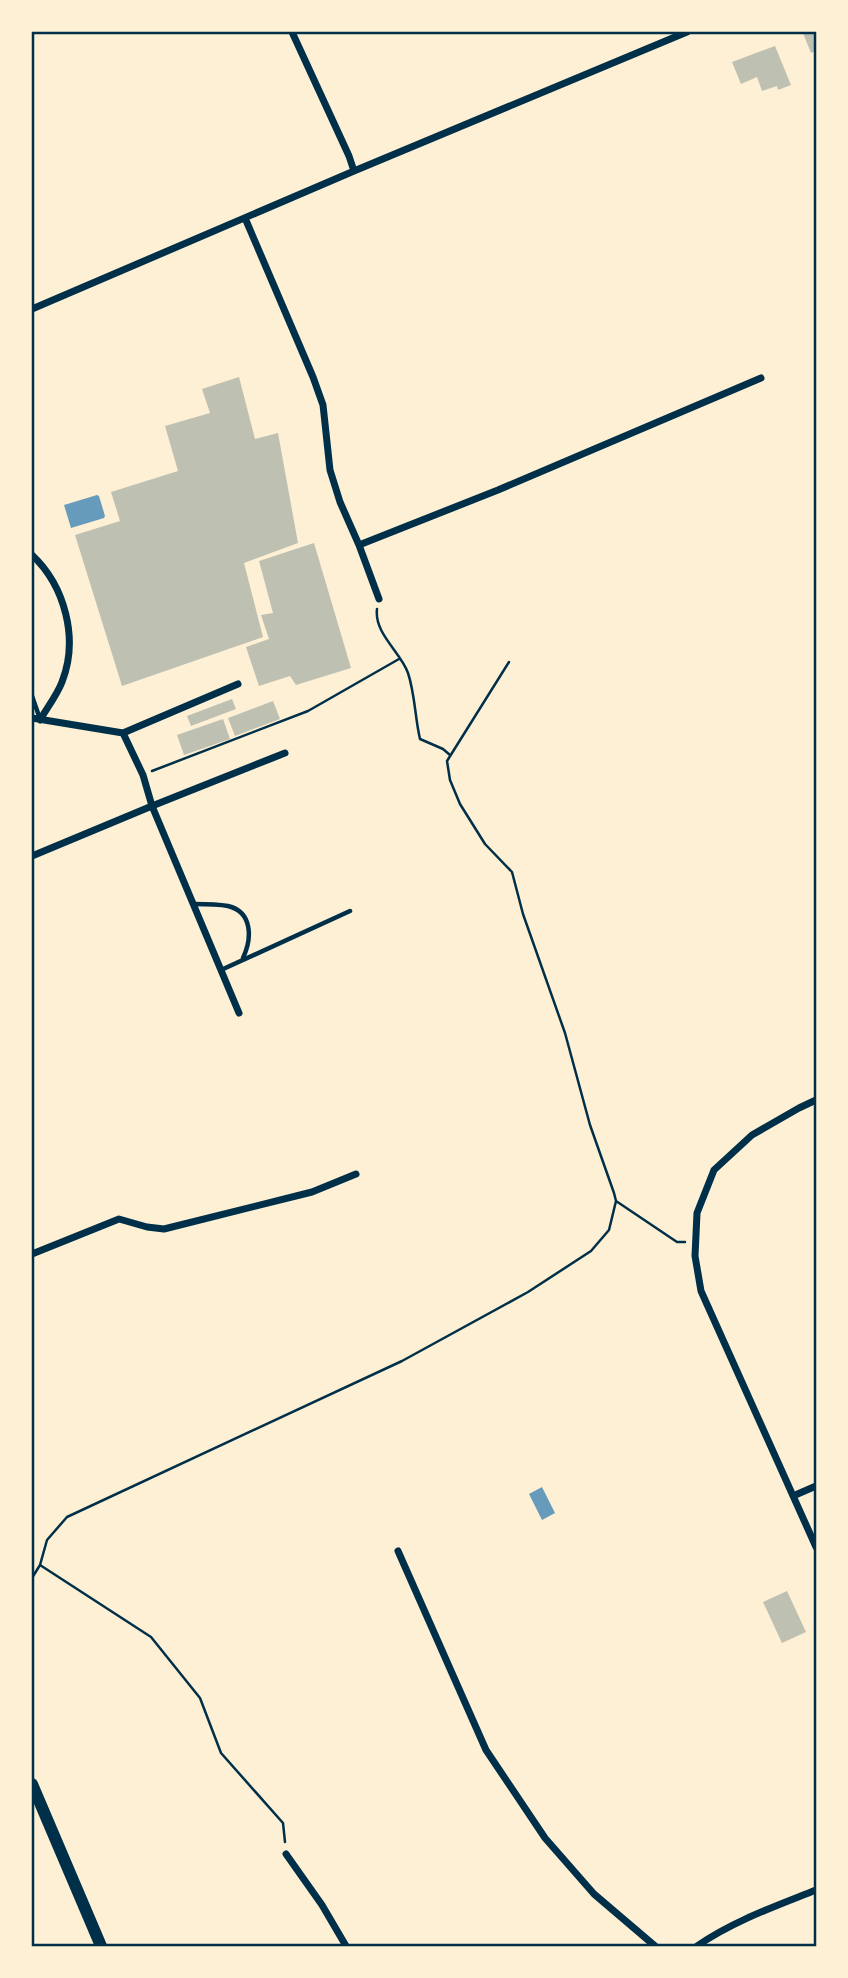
<svg xmlns="http://www.w3.org/2000/svg" width="848" height="1978" font-family="'Times New Roman',serif">
<rect width="100%" height="100%" fill="#fdf0d5"/>
<path fill="#669bbc" d="M 97,495 L 99,496 L 105,516 L 104,518 L 71,528 L 64,505 Z
M 542,1487 L 555,1513 L 542,1520 L 529,1494 Z"/>
<path fill="#bec0b2" d="M 806,32 L 816,32 L 816,51 L 811,53 L 803,33 Z
M 775,46 L 791,85 L 778,90 L 777,86 L 762,91 L 757,77 L 741,84 L 732,62 Z
M 239,377 L 255,439 L 278,433 L 298,543 L 244,563 L 263,637 L 122,686 L 75,535 L 120,521 L 111,492 L 178,471 L 165,426 L 210,413 L 202,389 Z
M 314,543 L 351,668 L 296,685 L 290,676 L 259,686 L 246,647 L 269,639 L 261,615 L 273,613 L 259,561 Z
M 232,699 L 236,709 L 191,726 L 187,716 Z
M 273,701 L 280,719 L 235,736 L 228,718 Z
M 223,719 L 230,739 L 184,755 L 177,735 Z
M 787,1591 L 806,1632 L 782,1643 L 763,1602 Z"/>
<g fill="none" stroke-linecap="round" stroke-linejoin="round">
<path stroke="#003049" stroke-width="2.5" d="M 377,609 C 374,634 401,652 408,673 C 415,694 415,718 420,739 L 443,749 L 450,755
M 152,771 L 308,711 L 399,659
M 616,1201 L 677,1242 L 685,1242
M 40,1565 L 151,1637 L 200,1698 L 221,1753 L 283,1823 L 285,1842
M 32,1578 L 40,1565 L 47,1540 L 67,1517 L 402,1361 L 528,1292 L 591,1251 L 609,1230 L 616,1201 L 614,1193 L 590,1125 L 565,1033 L 523,914 L 512,872 L 485,844 L 460,804 L 450,780 L 447,761 L 509,662"/>
<path stroke="#003049" stroke-width="4.5" d="M 32,696 L 40,719
M 194,904 C 205,904 217,904 228,906 C 253,912 252,939 243,958
M 221,970 L 350,911"/>
<path stroke="#003049" stroke-width="7" d="M 292,32 L 349,156 L 354,171
M 245,218 L 313,377 L 323,405 L 330,470 L 340,502 L 359,545 L 498,490 L 761,378
M 32,309 L 354,171 L 687,32
M 359,545 L 379,599
M 32,555 C 65,586 79,639 62,682 C 57,695 47,708 40,720
M 32,718 L 123,733 L 238,684
M 32,856 L 152,806 L 143,775 L 123,733
M 239,1013 L 152,806 L 285,753
M 816,1100 L 799,1108 L 752,1135 L 714,1170 L 697,1213 L 695,1256 L 701,1291 L 816,1547
M 32,1254 L 119,1219 L 147,1227 L 164,1229 L 312,1192 L 356,1174
M 793,1496 L 816,1486
M 398,1551 L 486,1750 L 545,1838 L 594,1894 L 655,1946
M 286,1854 L 322,1905 L 346,1946
M 697,1946 C 733,1921 776,1906 816,1890"/>
<path stroke="#003049" stroke-width="12" d="M 32,1784 L 101,1946"/>
</g>
<rect width="848" height="1978" fill="none" stroke="#fdf0d5" stroke-width="66"/>
<rect x="33" y="33" width="782" height="1912" fill="none" stroke="#003049" stroke-width="2.5"/>
</svg>
